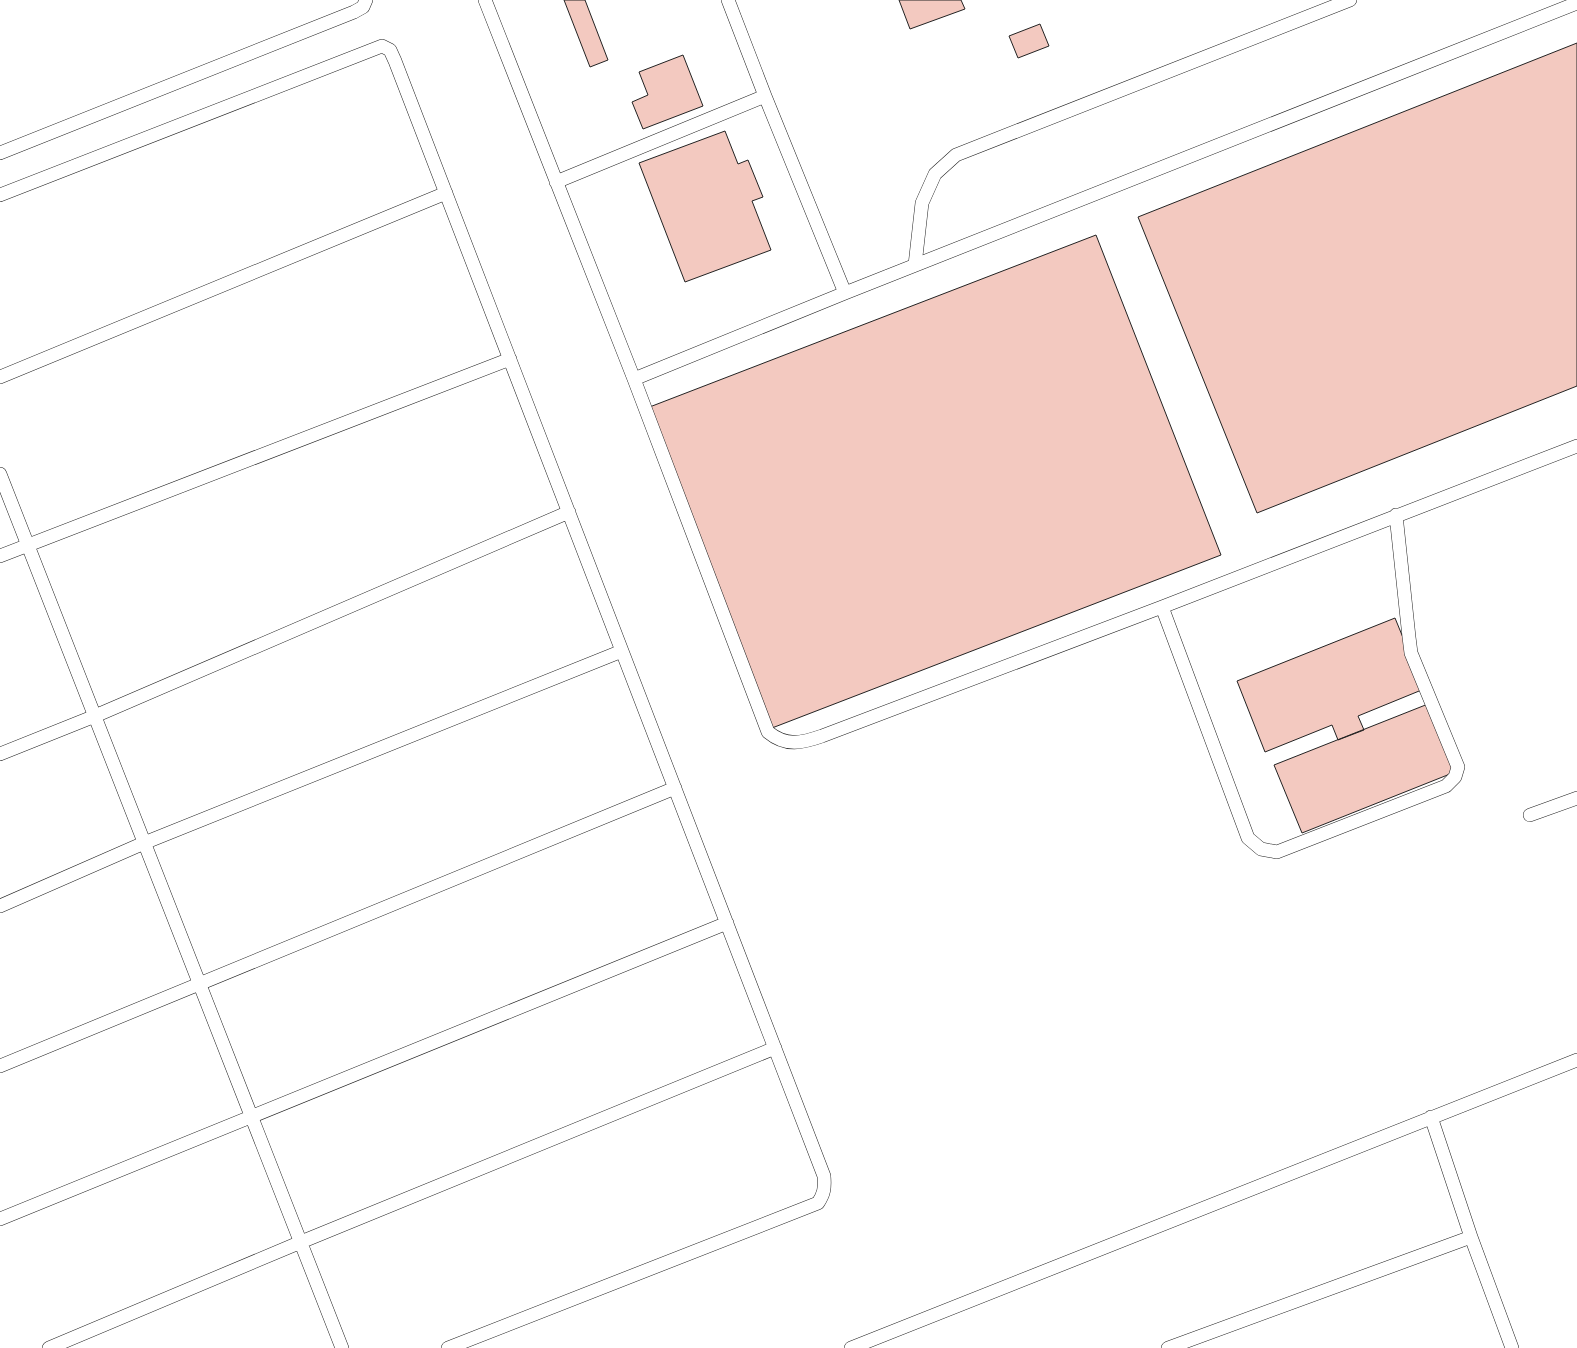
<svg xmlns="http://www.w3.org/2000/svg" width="1577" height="1348" font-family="Inter,sans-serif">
<rect width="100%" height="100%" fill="#fff"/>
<path fill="#f3c9c0" stroke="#222" d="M 564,0 L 585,0 L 608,60 L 590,67 Z
M 899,0 L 961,0 L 965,9 L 910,29 Z
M 1040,24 L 1049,46 L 1018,58 L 1009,36 Z
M 1577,43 L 1577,386 L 1257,513 L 1138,217 Z
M 683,55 L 703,106 L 643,129 L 632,102 L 648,95 L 639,72 Z
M 725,131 L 738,164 L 748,160 L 763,197 L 752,201 L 771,250 L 685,282 L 639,163 Z
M 1096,235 L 1221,555 L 772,728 L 647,408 Z
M 1395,618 L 1424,689 L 1358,716 L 1364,730 L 1338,740 L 1332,725 L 1265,752 L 1237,681 Z
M 1428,704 L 1455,772 L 1302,833 L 1274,765 Z"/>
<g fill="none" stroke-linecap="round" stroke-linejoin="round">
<g stroke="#222" stroke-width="14">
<path id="service" d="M 485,0 L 634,379 L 768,732 C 786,747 802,743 822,736 L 1162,607 L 1577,446
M 728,0 L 765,96 L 845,293
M 0,153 L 354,12 L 363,7 L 366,0
M 556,182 L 765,96
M 0,195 L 382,46 L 390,50 L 395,61 L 824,1176 C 825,1188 824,1194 818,1203 L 448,1348
M 915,265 L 922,203 L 935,174 L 956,155 L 1350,0
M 0,377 L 446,193
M 634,379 L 845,293 L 1577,3
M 0,474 L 342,1348
M 0,556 L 510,359
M 1162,607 L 1248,838 L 1261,849 L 1277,852 L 1446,786 L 1455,777 L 1458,767 L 1411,653 L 1409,637 L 1396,515
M 0,754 L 95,716 L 569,512
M 1530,815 L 1577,798
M 0,906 L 144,843 L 622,651
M 0,1066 L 675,788
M 1431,1117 L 1471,1237 L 1512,1348
M 0,1219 L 727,923
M 49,1348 L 301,1242 L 775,1048
M 851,1348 L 1577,1060
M 1168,1348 L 1471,1237"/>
</g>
<use href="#service" stroke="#fff" stroke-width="13"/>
</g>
</svg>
